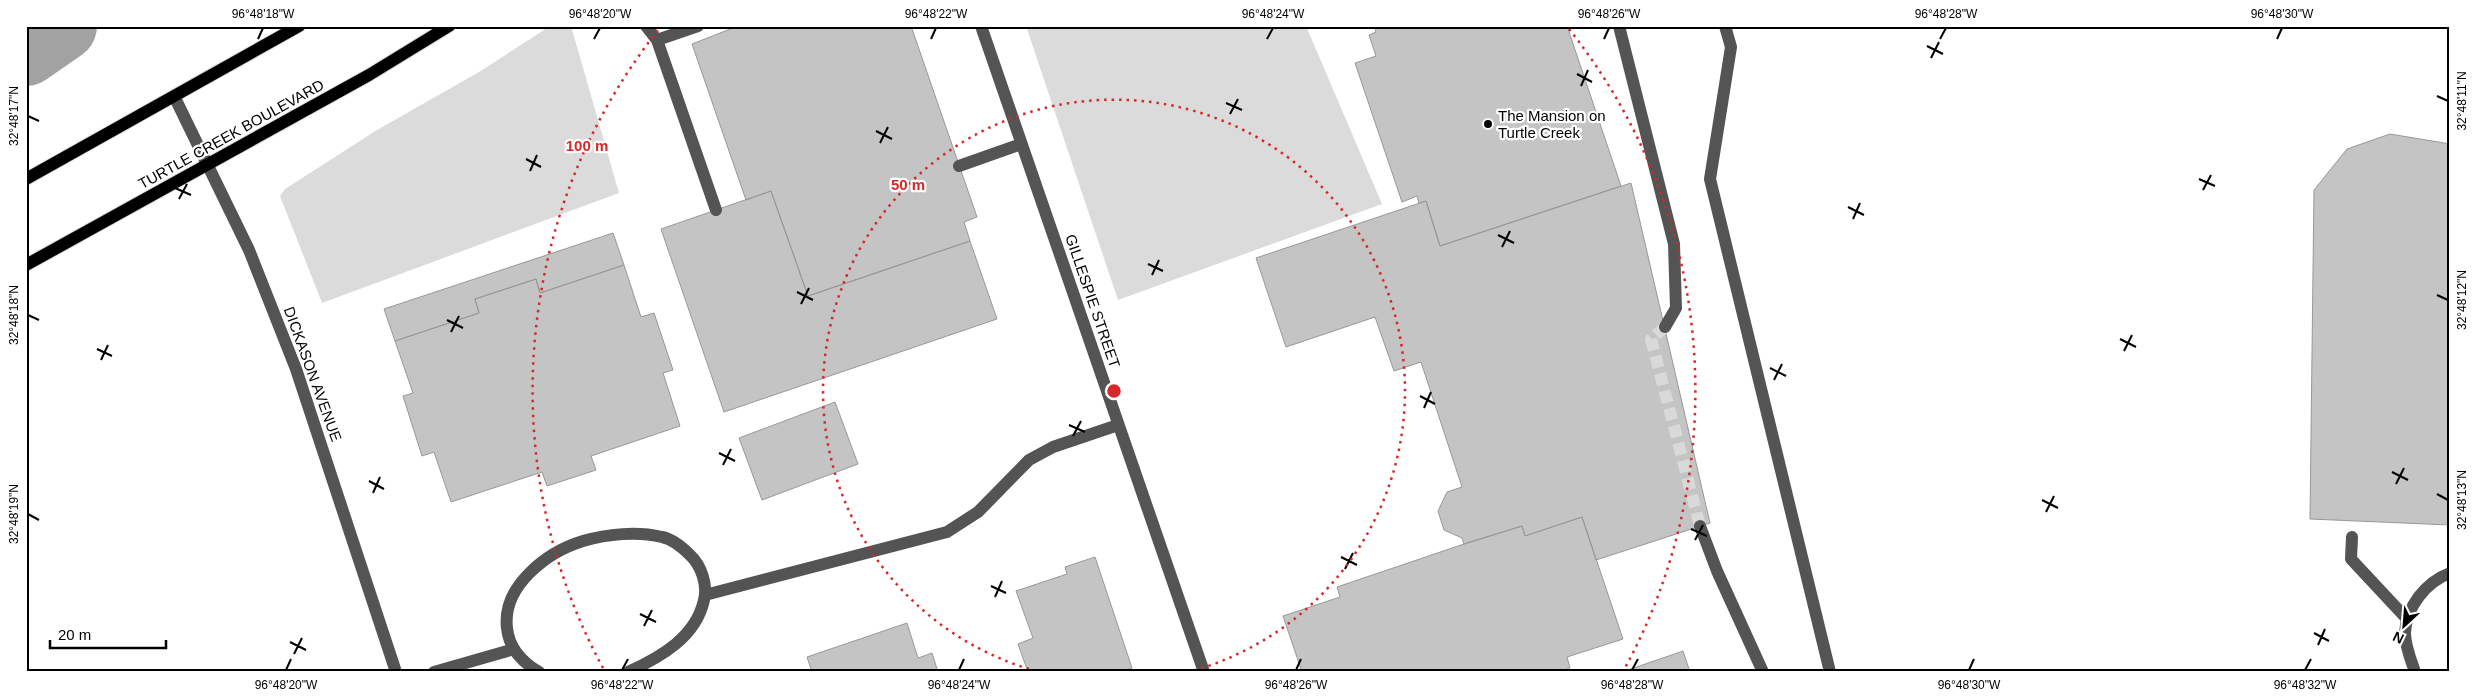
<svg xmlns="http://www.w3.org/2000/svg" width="2476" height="698" font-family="Helvetica,sans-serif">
<rect width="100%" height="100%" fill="#fff"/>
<path fill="#dbdbdb" d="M 550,26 L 571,26 L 619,193 L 322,303 L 280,196 L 285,189 L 377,130 L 479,72 Z
M 1026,26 L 1306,26 L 1382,204 L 1118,300 Z"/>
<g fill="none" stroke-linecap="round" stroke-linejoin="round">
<path stroke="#a2a2a2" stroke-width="70" d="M 26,51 L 62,26"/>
</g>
<path fill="#c4c4c4" stroke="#989898" d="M 738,26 L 911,26 L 977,217 L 964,222 L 970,241 L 808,296 L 771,191 L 746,200 L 692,44 Z
M 1374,26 L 1567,26 L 1621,186 L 1440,246 L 1426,201 L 1419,203 L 1417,196 L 1402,202 L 1355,63 L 1376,56 L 1369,35 L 1376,32 Z
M 2390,134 L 2450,144 L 2450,525 L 2310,519 L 2314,190 L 2347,149 Z
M 1631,183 L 1710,523 L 1596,560 L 1582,517 L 1525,536 L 1522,526 L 1464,544 L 1462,538 L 1444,530 L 1438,511 L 1447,492 L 1462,487 L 1421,362 L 1394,371 L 1375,317 L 1286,347 L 1256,258 L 1426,201 L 1440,246 Z
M 771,191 L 808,296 L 970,241 L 997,319 L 724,412 L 661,229 Z
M 613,233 L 624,265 L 540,293 L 536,279 L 475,299 L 479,313 L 395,341 L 384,309 Z
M 624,265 L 641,317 L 654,313 L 673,370 L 663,373 L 680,426 L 591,456 L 596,470 L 547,486 L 542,472 L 451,502 L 434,452 L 422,456 L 403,396 L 413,393 L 395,341 L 479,313 L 475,299 L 536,279 L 540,293 Z
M 835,402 L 858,464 L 762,500 L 739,438 Z
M 1582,517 L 1623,639 L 1567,657 L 1570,668 L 1558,672 L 1302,672 L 1283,616 L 1340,597 L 1337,587 L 1464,544 L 1522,526 L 1525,536 Z
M 1095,557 L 1132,668 L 1120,672 L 1028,672 L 1018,644 L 1033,638 L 1016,591 L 1067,574 L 1065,567 Z
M 907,623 L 918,658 L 932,653 L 938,672 L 812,672 L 807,657 Z
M 1683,651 L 1690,672 L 1622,672 L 1657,660 Z"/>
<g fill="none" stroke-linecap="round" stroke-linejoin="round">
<path stroke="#d9d9d9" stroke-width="12" stroke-dasharray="12 6" stroke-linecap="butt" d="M 1665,327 L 1651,339 L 1700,526"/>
<g stroke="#dbdbdb" stroke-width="14">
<path id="major" d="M 26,179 L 299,26
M 26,265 L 369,75 L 449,26"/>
</g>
<path stroke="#545454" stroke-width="12" d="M 646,26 L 657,40 L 716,210
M 981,26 L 1204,672
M 1619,26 L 1674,244 L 1676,308 L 1665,327
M 1725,26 L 1731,47 L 1710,179 L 1830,672
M 657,40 L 698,26
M 175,98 L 249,250 L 296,369 L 396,672
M 959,166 L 1021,144
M 1700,526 L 1717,571 L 1763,672
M 2352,537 L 2351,559 L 2407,619
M 705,595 L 947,532 L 978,512 L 1029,460 L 1053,447 L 1118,425
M 434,672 L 514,649
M 539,672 C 522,662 509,649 507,628 C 502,586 547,552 583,541 C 607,534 637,531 662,537 C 673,539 682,547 690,555 C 701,565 708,585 704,600 C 696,637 661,657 628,672
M 2415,672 C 2411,660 2405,646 2405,633 C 2406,607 2426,582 2450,573"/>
<use href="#major" stroke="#000" stroke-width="12"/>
</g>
<path fill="none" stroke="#000" stroke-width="2" d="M 258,39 L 263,28M 594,39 L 600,28M 931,39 L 936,28M 1267,39 L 1273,28M 1604,39 L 1609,28M 1940,39 L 1946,28M 2277,39 L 2282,28M 1927,46 L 1943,54M 1931,58 L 1939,42M 1577,74 L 1592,82M 1581,86 L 1588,70M 2437,96 L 2448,101M 1226,103 L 1242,110M 1230,114 L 1238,99M 28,116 L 39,121M 876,131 L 892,139M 880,143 L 888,127M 526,159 L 541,167M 530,171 L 537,155M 2199,179 L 2215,186M 175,188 L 191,195M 2203,190 L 2211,175M 179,199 L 187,184M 1848,207 L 1864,215M 1853,219 L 1860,203M 1498,235 L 1514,243M 1502,247 L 1510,231M 1148,264 L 1163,271M 1152,275 L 1159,260M 797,292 L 813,300M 2437,295 L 2448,300M 801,304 L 809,288M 28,315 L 39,320M 447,320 L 463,328M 451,332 L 459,316M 2120,339 L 2136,347M 97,349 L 112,356M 2124,351 L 2132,335M 101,360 L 108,345M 1770,368 L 1786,376M 1774,380 L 1782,364M 1420,396 L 1435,404M 1424,408 L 1431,392M 1069,425 L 1085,432M 1073,436 L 1081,421M 719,453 L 735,461M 723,465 L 731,449M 2392,472 L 2408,480M 369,481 L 384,489M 2396,484 L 2404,468M 373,493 L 380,477M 2437,494 L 2448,500M 2042,500 L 2058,508M 2046,512 L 2054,496M 28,514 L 39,520M 1691,529 L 1707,536M 1695,540 L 1703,525M 1341,557 L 1357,565M 1345,569 L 1353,553M 991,586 L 1006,593M 995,597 L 1002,581M 640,614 L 656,622M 644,626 L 652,610M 2314,633 L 2329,641M 290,642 L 306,650M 2318,645 L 2325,629M 294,654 L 302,638M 286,670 L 291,659M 622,670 L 628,659M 959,670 L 964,659M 1296,670 L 1301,659M 1632,670 L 1638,659M 1969,670 L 1974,659M 2305,670 L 2311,659"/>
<g fill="none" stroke="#d62828" stroke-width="2.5" stroke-dasharray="2.5 5">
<path d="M1036 671A291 291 0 1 1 1192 671"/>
<path d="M603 668A581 581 0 0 1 659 29M1569 29A581 581 0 0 1 1625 668"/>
</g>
<circle fill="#000" stroke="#fff" stroke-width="2" cx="1488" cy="124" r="5"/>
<g text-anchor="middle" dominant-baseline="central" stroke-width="4.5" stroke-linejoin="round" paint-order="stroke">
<g font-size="15" fill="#000" stroke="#fff" text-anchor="start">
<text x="1498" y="115">The Mansion on<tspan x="1498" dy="17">Turtle Creek</tspan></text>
</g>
<g font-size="15" fill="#000" stroke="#fff">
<text transform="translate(231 134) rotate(-29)">TURTLE CREEK BOULEVARD</text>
<text transform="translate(1093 301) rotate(71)">GILLESPIE STREET</text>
<text transform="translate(313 374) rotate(70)">DICKASON AVENUE</text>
</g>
</g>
<circle cx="1114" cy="391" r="8" fill="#d62828" stroke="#fff" stroke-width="2.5"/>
<g font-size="15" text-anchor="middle" font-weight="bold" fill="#d62828" stroke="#fff" stroke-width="4.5" stroke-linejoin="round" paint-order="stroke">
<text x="587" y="151">100 m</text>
<text x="908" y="190">50 m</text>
</g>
<rect width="2476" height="698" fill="none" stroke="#ffffff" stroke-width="55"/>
<g transform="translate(2404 626) rotate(206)" stroke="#ffffff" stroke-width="4" paint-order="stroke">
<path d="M0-4L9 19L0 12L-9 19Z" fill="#000000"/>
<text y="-8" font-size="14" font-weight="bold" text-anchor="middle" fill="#000000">N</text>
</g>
<path d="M50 640v8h116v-8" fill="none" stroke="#000000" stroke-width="2.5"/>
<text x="58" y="640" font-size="15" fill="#000000" stroke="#ffffff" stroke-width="4" paint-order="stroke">20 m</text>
<rect x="28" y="28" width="2420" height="642" fill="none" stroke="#000" stroke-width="2"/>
<g font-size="12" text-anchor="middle" fill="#000">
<text x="263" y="18">96°48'18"W</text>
<text x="600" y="18">96°48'20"W</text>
<text x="936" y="18">96°48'22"W</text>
<text x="1273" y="18">96°48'24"W</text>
<text x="1609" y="18">96°48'26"W</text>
<text x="1946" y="18">96°48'28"W</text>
<text x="2282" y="18">96°48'30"W</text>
<text transform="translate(2462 101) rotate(-90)" y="4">32°48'11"N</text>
<text transform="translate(14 116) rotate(-90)" y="4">32°48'17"N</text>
<text transform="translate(2462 300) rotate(-90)" y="4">32°48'12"N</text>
<text transform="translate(14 315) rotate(-90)" y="4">32°48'18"N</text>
<text transform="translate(2462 500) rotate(-90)" y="4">32°48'13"N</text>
<text transform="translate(14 514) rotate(-90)" y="4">32°48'19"N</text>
<text x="286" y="689">96°48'20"W</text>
<text x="622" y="689">96°48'22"W</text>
<text x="959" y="689">96°48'24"W</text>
<text x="1296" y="689">96°48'26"W</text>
<text x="1632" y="689">96°48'28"W</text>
<text x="1969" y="689">96°48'30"W</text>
<text x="2305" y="689">96°48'32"W</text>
</g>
</svg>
